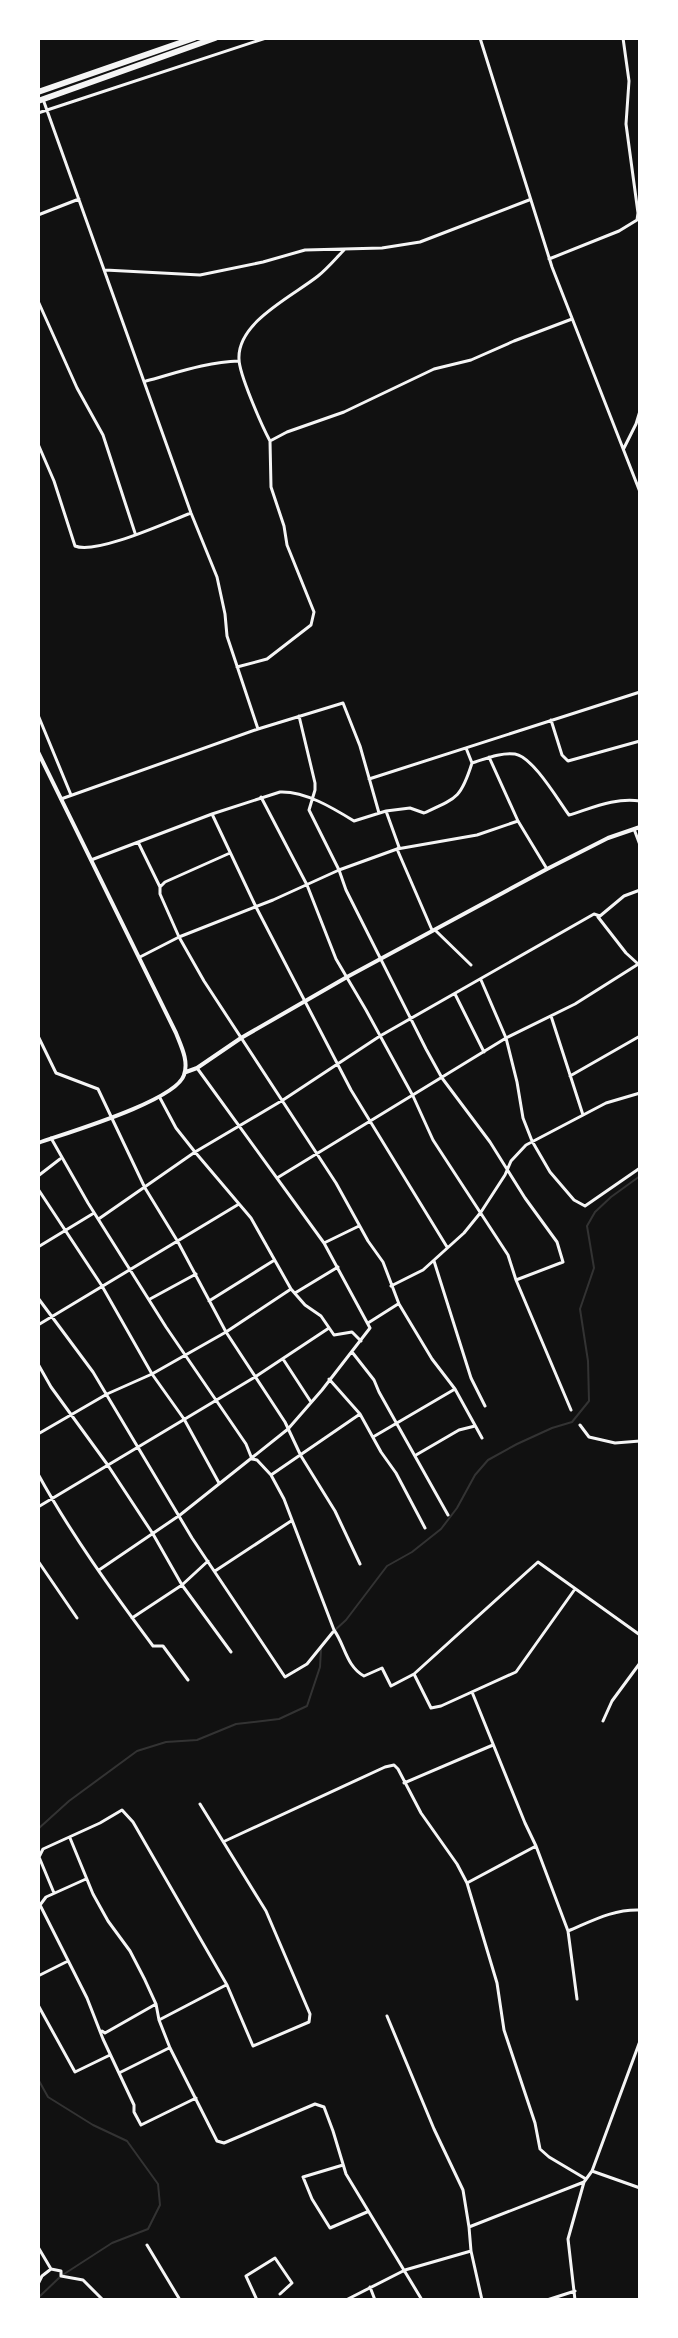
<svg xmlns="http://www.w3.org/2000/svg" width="678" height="2338" font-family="Lato,sans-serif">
<rect width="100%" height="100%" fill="#111"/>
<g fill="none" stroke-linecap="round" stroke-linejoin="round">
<path stroke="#333" stroke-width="2" d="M 334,1631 L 346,1620 L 387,1566 L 412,1552 L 441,1529 L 457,1508 L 475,1475 L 488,1460 L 517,1444 L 552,1428 L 572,1422 L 589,1401 L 588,1361 L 580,1309 L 594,1268 L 587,1226 L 595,1212 L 611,1197 L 640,1176
M 38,1829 L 69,1801 L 137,1751 L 166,1742 L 197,1740 L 236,1724 L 279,1719 L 307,1706 L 320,1667 L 321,1649
M 38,2079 L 48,2097 L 93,2125 L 127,2141 L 158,2184 L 160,2205 L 148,2229 L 112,2243 L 61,2276 L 38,2298"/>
<path stroke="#f5f5f5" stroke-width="3" d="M 480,38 L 552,267 L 640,492
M 44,102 L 191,513 L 217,577 L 225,614 L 227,636 L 258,729
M 38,113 L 266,38
M 38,215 L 79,199
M 345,249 C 336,258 328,268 318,276 C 293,296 237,322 239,359 C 239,374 262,426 270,441 L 287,432 L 344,412 L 434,369 L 471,360 L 514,341 L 572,319
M 549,259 L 619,231 L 637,220 L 638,213 L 626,124 L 629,81 L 623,38
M 105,270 L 200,275 L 263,262 L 305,250 L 382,248 L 420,242 L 529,200
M 38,301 L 77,388 L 103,435 L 135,533
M 146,381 C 176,373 207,362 239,361
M 38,444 L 54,481 L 75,546 C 96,555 167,522 191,513
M 624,448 L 636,424 L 640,411
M 237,667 L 267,659 L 311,625 L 314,612 L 287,545 L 284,526 L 271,487 L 270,441
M 38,715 L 71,795
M 299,716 L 315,783 L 315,790 L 309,810 L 339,870 L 346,890 L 426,1049 L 442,1078 L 490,1142 L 525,1198 L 557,1242 L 563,1262 L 516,1280
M 551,720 L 562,755 L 568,761 L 640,741
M 466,748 L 472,763
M 489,757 L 518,821 L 547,869
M 369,779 L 640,692
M 261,797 L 307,885 L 336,959 L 366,1010 L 413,1096 L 433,1140 L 508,1255 L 516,1280 L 571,1410
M 61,799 L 258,729 L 343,703 L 360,746 L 379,813
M 386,811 L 399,847 L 397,849 L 432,930
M 212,814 L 256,907 L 351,1090 L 447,1247
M 634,829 L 640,845
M 138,842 L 160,887
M 230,853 L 165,882 L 160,887 L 160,894 L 179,937 L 204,981 L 336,1183 L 368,1241 L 383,1262 L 399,1304 L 432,1359 L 455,1389 L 482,1438
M 91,860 L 212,814 L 280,792 C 305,791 333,808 354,821 L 386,811 L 410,808 L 424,813 C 457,798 461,798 472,763 C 485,759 501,752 515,754 C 533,757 558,800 569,815 C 592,808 616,797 640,801
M 598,917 L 626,953 L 637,963
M 435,930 L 471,965
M 140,957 L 179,937 L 273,900 L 339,870 L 397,849 L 477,835 L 518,821
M 481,980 L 506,1038 L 517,1082 L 523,1118 L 532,1141 L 550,1172 L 574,1200 L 585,1206 L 640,1168
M 455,994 L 484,1052
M 551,1016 L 583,1115
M 38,1036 L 56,1073 L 98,1089 L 145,1188 L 178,1242 L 226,1332 L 285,1422 L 301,1456 L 335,1511 L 360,1564
M 570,1076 L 640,1036
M 160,1098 L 176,1128 L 195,1152 L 251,1218 L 291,1289 L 305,1305 L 321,1316 L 334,1335 L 352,1332 L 361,1341
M 51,1138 L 88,1203 L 166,1327 L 246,1444 L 252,1459 L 257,1460 L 271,1475 L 284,1499 L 334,1630 C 345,1645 346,1666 364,1676 L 382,1668 L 391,1686 L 414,1674 L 431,1708 L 441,1706 L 516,1672 L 575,1589
M 38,1176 L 60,1159
M 277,1178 L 506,1038 L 575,1004 L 640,963
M 38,1189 L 102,1286 L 152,1374 L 184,1419 L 219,1483
M 100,1218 L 195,1152 L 283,1100 L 380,1036 L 594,914 L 600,916 L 624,896 L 640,890
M 324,1243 L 359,1226
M 38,1247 L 94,1213
M 434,1261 L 471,1378 L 485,1406
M 391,1286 L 423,1270 L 464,1233 L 481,1212 L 505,1175 L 511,1161 L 526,1145 L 606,1103 L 640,1093
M 295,1293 L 338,1267
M 38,1298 L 93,1372 L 192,1538 L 285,1677 L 307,1664 L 333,1632
M 150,1299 L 196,1274
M 209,1301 L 273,1261
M 368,1323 L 398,1304
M 38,1325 L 239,1204
M 352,1352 L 374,1380 L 379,1392 L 448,1515
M 283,1359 L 311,1402
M 38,1364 L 51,1387 L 107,1464 L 153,1534 L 182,1585 L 231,1652
M 329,1379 L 360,1414 L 381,1452 L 396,1473 L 425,1528
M 580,1425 L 589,1437 L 615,1443 L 640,1441
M 38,1434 L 107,1394 L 152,1374 L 226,1332 L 291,1289
M 373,1437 L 455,1389
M 416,1455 L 459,1430 L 475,1426
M 38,1474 C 71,1534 112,1591 153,1646 L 163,1646 L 188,1680
M 271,1475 L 360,1414
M 38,1507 L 255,1377 L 329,1328
M 38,1561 L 77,1618
M 99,1570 L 180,1515 L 288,1429 L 322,1390 L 370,1328 L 324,1243 L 197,1068
M 215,1571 L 291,1521
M 132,1618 L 182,1585 L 208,1561
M 414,1674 L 538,1562 L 640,1635
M 472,1692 L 525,1823 L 536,1846 L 568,1931 L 577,1999
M 603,1721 L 612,1701 L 640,1663
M 404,1783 L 493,1745
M 70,1838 L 93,1894 L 108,1921 L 130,1951 L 145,1980 L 156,2004 L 159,2020 L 170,2048 L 217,2141 L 224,2143 L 315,2104 L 324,2107 L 333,2131 L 346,2174 L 422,2300
M 225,1841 L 385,1767 L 394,1765 L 398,1769 L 421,1813 L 457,1864 L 467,1883 L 497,1983 L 504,2030 L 535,2123 L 540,2149 L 549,2157 L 586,2179
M 86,1879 L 46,1897 L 40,1905 L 87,1998 L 103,2039 L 134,2105 L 134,2112 L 141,2125 L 196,2098
M 467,1883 L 536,1846
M 54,1893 L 39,1857 L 43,1849 L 100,1823 L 122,1810 L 133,1822 L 227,1985 L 253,2046 L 309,2022 L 310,2014 L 266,1911 L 200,1804
M 568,1931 C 592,1921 613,1909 640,1910
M 38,1976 L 68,1961
M 38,2005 L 75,2072 L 110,2055
M 387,2016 L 434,2129 L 463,2190 L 469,2227 L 471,2251 L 482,2300
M 159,2020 L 226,1985
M 102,2031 L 105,2033 L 156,2004
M 119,2073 L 169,2048
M 343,2165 L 303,2177 L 312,2199 L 330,2228 L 367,2212
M 592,2171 L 640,2188
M 469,2227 L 584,2182 L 592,2171 L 640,2041
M 147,2245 L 180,2300
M 38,2247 L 51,2269 L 61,2271 L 61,2276 L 83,2280 L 103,2300
M 38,2284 L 42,2276 L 51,2269
M 370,2287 L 375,2300
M 257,2300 L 246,2276 L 275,2258 L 292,2283 L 280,2294
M 346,2300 L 405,2270 L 471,2251
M 547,2300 L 575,2291
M 575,2300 L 568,2239 L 584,2182"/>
<path stroke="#f5f5f5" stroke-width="4" d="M 38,752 L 176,1033 C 181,1046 189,1061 184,1075 C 176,1101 66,1133 38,1143
M 186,1072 L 197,1068 L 241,1038 L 347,977 L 547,869 L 608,838 L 640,827"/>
<path stroke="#f5f5f5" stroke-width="6" d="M 38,92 L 194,38
M 38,101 L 215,38"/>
</g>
<rect width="678" height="2338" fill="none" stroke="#ffffff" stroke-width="80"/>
</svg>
